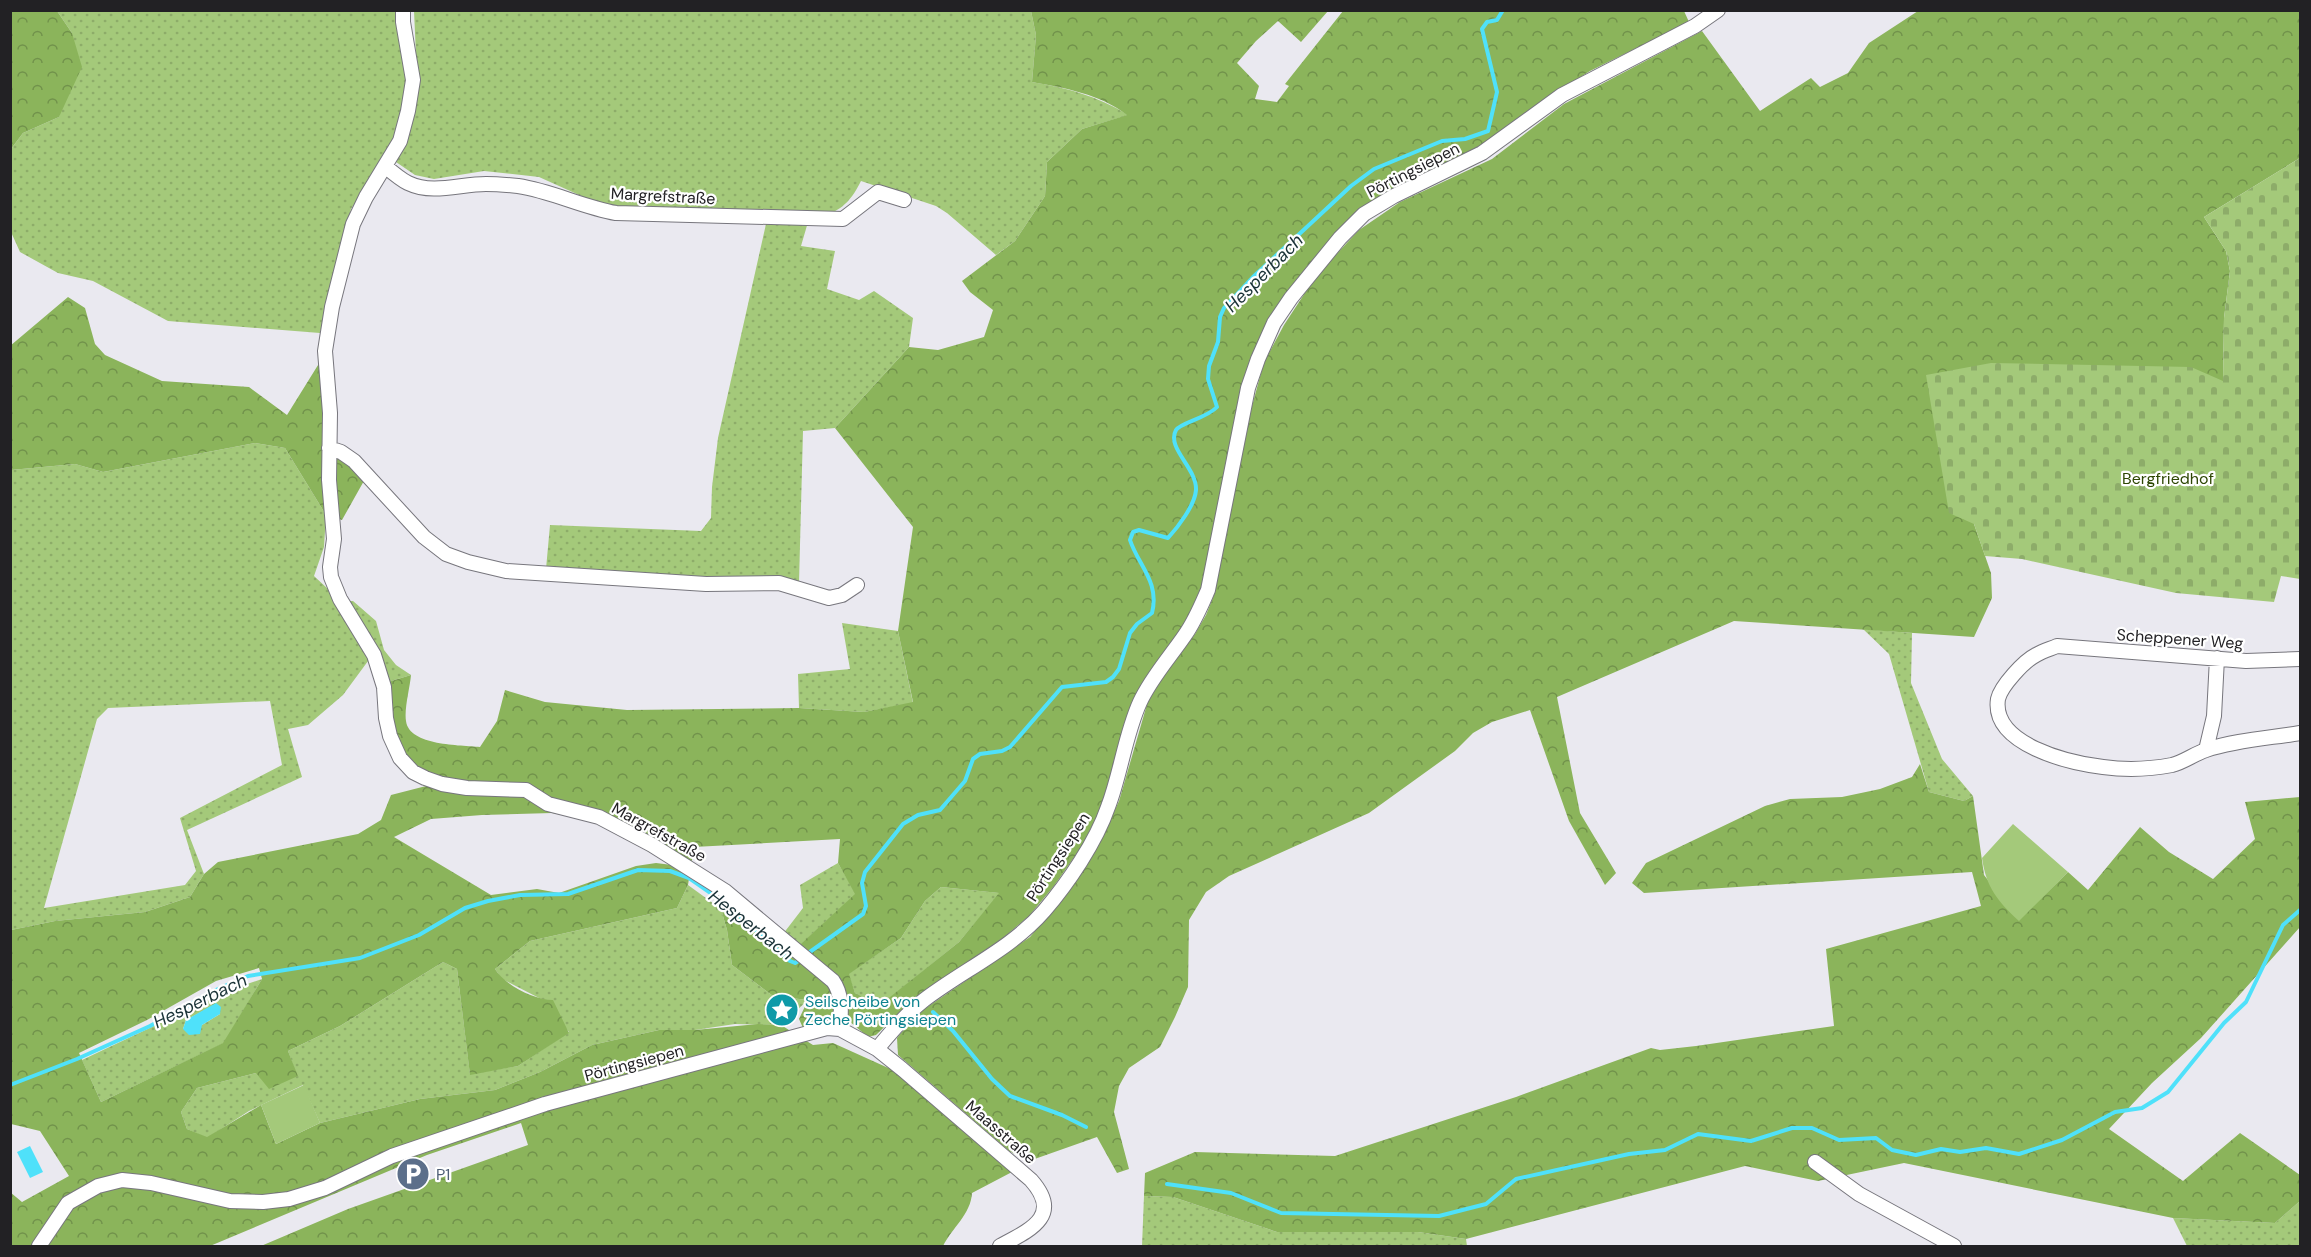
<svg xmlns="http://www.w3.org/2000/svg" width="2311" height="1257" font-family="'DM Sans',sans-serif">
<defs>
<pattern id="grass-dots" width="8" height="8" patternUnits="userSpaceOnUse" patternTransform="scale(1.5)"><rect width="8" height="8" fill="#a4c97a"/><path d="M2 2h.1M6 6h.1" fill="none" stroke="#8dac69" stroke-width="1.8" stroke-linecap="round"/></pattern>
<pattern id="forest-crowns" width="20" height="18" patternUnits="userSpaceOnUse" patternTransform="scale(1.5)"><rect width="20" height="18" fill="#8bb45b"/><path d="M2 6a3 3 0 1 1 6 0M12 15a3 3 0 1 1 6 0" fill="none" stroke="#71924b"/></pattern>
<pattern id="cemetery-stones" width="16" height="16" patternUnits="userSpaceOnUse" patternTransform="scale(1.5)"><rect width="16" height="16" fill="#a4c97a"/><path d="M2 7V4a2 2 0 0 1 4 0v3zM10 15v-3a2 2 0 0 1 4 0v3z" fill="#8dac69"/></pattern>
</defs>
<rect width="100%" height="100%" fill="#eae9f0"/>
<path fill="url(#grass-dots)" fill-rule="evenodd" d="M 57,11 L 396,11 L 396,24 L 407,66 L 401,121 L 386,156 L 351,209 L 320,333 L 168,321 L 93,281 L 58,273 L 20,252 L 11,232 L 11,149 L 23,133 L 59,117 L 72,33 Z
M 414,11 L 1031,11 L 1036,35 L 1032,82 C 1067,88 1098,96 1128,115 L 1082,129 L 1047,162 L 1045,196 L 1015,241 L 996,255 L 947,213 L 936,206 L 861,181 C 852,199 844,208 827,215 L 621,208 L 588,199 L 539,177 L 484,171 L 434,179 L 415,175 L 396,162 L 412,118 L 417,77 Z
M 773,221 L 808,222 L 801,246 L 835,251 L 827,289 L 859,300 L 874,291 L 913,318 L 909,347 L 835,428 L 803,431 L 799,583 L 782,578 L 698,576 L 546,569 L 550,525 L 701,531 L 711,518 L 712,487 L 718,438 L 766,224 Z
M 255,443 L 285,448 L 326,515 L 324,547 L 314,576 L 328,589 L 371,657 L 343,695 L 308,725 L 288,729 L 302,777 L 187,830 L 204,874 L 190,897 L 145,912 L 55,921 L 11,930 L 11,470 L 75,464 L 103,472 ZM 270,701 L 282,765 L 180,818 L 196,871 L 185,885 L 44,908 L 97,719 L 108,708 Z
M 348,601 L 353,601 L 376,621 L 384,650 L 396,665 L 411,675 L 388,682 Z
M 842,623 L 898,631 L 913,703 L 864,712 L 799,708 L 798,674 L 850,669 Z
M 1863,629 L 1912,633 L 1911,683 L 1942,759 L 1973,796 L 1964,801 L 1929,792 L 1889,654 Z
M 838,863 L 856,894 L 799,946 L 783,934 L 803,908 L 800,885 Z
M 688,885 L 721,909 L 727,930 L 732,965 L 773,996 L 808,1000 L 781,1025 L 735,1024 L 695,1030 L 659,1030 L 592,1045 L 540,1072 L 495,1090 L 420,1099 L 320,1123 L 303,1085 L 249,1111 L 207,1138 L 187,1129 L 181,1112 L 197,1088 L 256,1073 L 297,1076 L 288,1051 L 340,1026 L 443,962 L 457,969 L 470,1074 L 518,1066 L 569,1032 L 543,1000 L 502,979 L 495,969 L 530,941 L 677,908 Z
M 941,887 L 1000,893 L 959,942 L 880,1006 L 855,993 L 848,974 L 901,938 L 925,901 Z
M 262,979 L 224,1043 L 101,1102 L 82,1060 L 232,989 ZM 216,1004 L 220,1014 L 202,1025 L 183,1029 L 186,1020 Z
M 1144,1196 L 1173,1197 L 1277,1232 L 1418,1232 L 1466,1239 L 1467,1246 L 1142,1246 Z
M 2300,1201 L 2300,1246 L 2187,1246 L 2173,1218 L 2275,1223 Z"/>
<path fill="url(#forest-crowns)" fill-rule="evenodd" d="M 11,10 L 57,11 L 72,33 L 82,67 L 59,117 L 23,133 L 11,149 Z
M 1031,11 L 1328,11 L 1301,42 L 1278,21 L 1256,41 L 1237,63 L 1259,86 L 1255,99 L 1277,102 L 1289,86 L 1285,84 L 1343,11 L 1684,11 L 1689,22 L 1590,71 L 1529,110 L 1484,144 L 1400,185 L 1365,207 L 1336,234 L 1295,282 L 1269,320 L 1201,592 L 1186,624 L 1146,679 L 1101,808 L 1082,846 L 1054,886 L 1029,916 L 1002,939 L 929,988 L 902,1010 L 876,1035 L 868,1037 L 849,1021 L 833,1021 L 803,1028 L 799,1019 L 808,1000 L 773,996 L 732,965 L 727,930 L 721,909 L 746,915 L 791,953 L 855,894 L 838,863 L 840,839 L 694,847 L 688,885 L 677,908 L 530,941 L 495,969 C 505,985 534,1000 553,1000 L 569,1033 L 518,1066 L 470,1075 L 457,969 L 443,962 L 340,1026 L 288,1051 L 298,1076 L 269,1089 L 256,1073 L 197,1088 L 181,1112 L 187,1129 L 207,1137 L 261,1105 L 276,1144 L 320,1123 L 420,1099 L 495,1090 L 540,1072 L 592,1045 L 659,1030 L 695,1030 L 758,1024 L 781,1025 L 813,1045 L 833,1043 L 895,1071 L 1012,1172 L 972,1193 C 971,1214 952,1228 943,1246 L 261,1246 L 348,1209 L 528,1145 L 521,1123 L 427,1155 L 210,1246 L 11,1246 L 10,1192 L 22,1202 L 69,1176 L 40,1131 L 11,1124 L 11,930 L 55,921 L 145,912 L 190,897 L 204,874 L 218,862 L 358,834 L 381,820 L 391,795 L 430,785 L 403,755 L 391,732 L 388,682 L 411,675 C 410,687 404,709 406,721 C 409,746 461,745 480,747 L 497,721 L 505,690 L 545,702 L 627,710 L 799,708 L 864,712 L 913,702 L 898,631 L 913,527 L 835,428 L 909,347 L 938,350 L 984,337 L 993,310 L 970,292 L 962,281 L 1015,241 L 1045,196 L 1047,162 L 1082,129 L 1127,115 C 1100,94 1065,88 1032,82 L 1036,35 ZM 552,813 L 600,822 L 609,829 L 672,865 L 656,863 L 636,866 L 559,893 L 537,889 L 491,895 L 394,837 L 431,819 L 482,815 ZM 941,887 L 999,893 L 959,942 L 880,1005 L 855,993 L 849,974 L 901,938 L 925,901 ZM 259,968 L 262,979 L 223,1043 L 101,1102 L 79,1053 L 147,1020 L 216,981 Z
M 1918,11 L 2300,11 L 2300,158 L 2204,217 L 2226,251 L 2230,271 L 2224,318 L 2223,382 L 1974,524 L 1991,573 L 1992,598 L 1974,637 L 1734,621 L 1557,697 L 1580,813 L 1616,873 L 1605,885 L 1569,821 L 1530,710 L 1492,722 L 1473,733 L 1455,751 L 1369,813 L 1229,876 L 1206,892 L 1189,920 L 1188,987 L 1175,1017 L 1160,1047 L 1129,1068 L 1119,1086 L 1114,1112 L 1129,1169 L 1117,1173 L 1097,1137 L 1029,1161 L 1009,1151 L 898,1055 L 897,1038 L 917,1014 L 1030,937 L 1066,894 L 1101,840 L 1119,801 L 1150,694 L 1195,634 L 1206,615 L 1214,595 L 1252,406 L 1264,362 L 1284,325 L 1316,276 L 1359,230 L 1400,202 L 1492,159 L 1564,104 L 1702,31 L 1760,111 L 1811,78 L 1820,87 L 1848,73 L 1869,43 Z
M 68,297 L 85,308 L 95,344 L 105,355 L 162,381 L 249,387 L 287,415 L 323,357 L 326,414 L 323,453 L 345,460 L 365,479 L 342,520 L 326,515 L 285,448 L 255,443 L 103,472 L 75,464 L 11,470 L 10,346 Z
M 1920,764 L 1929,792 L 1964,801 L 1973,796 L 1984,875 L 2019,920 L 2068,872 L 2088,890 L 2140,827 L 2169,852 L 2213,879 L 2255,839 L 2245,802 L 2300,797 L 2300,927 L 2201,1038 L 2152,1083 L 2109,1129 L 2183,1181 L 2240,1133 L 2300,1175 L 2300,1201 L 2275,1223 L 2173,1218 L 1904,1163 L 1818,1181 L 1745,1166 L 1466,1239 L 1418,1232 L 1277,1232 L 1173,1197 L 1144,1196 L 1145,1173 L 1195,1152 L 1335,1156 L 1516,1097 L 1651,1048 L 1660,1050 L 1696,1046 L 1834,1026 L 1826,949 L 1981,906 L 1972,872 L 1644,893 L 1632,883 L 1646,863 L 1765,806 L 1790,799 L 1842,797 L 1880,789 L 1912,777 Z"/>
<path fill="url(#cemetery-stones)" d="M 2300,158 L 2300,579 L 2281,576 L 2274,602 L 2176,593 L 2022,559 L 1985,556 L 1974,524 L 1949,513 L 1926,375 L 1991,363 L 2191,367 L 2223,381 L 2224,318 L 2230,271 L 2226,251 L 2204,217 Z"/>
<path fill="#a4c97a" d="M 2013,824 L 2068,872 L 2019,921 C 1998,902 1986,887 1982,858 Z
M 304,1085 L 320,1123 L 276,1144 L 261,1105 Z"/>
<path fill="#4fe1fa" d="M 216,1003 L 221,1007 L 220,1014 L 202,1025 L 200,1034 L 189,1035 L 183,1029 L 186,1020 Z
M 30,1146 L 43,1172 L 30,1178 L 17,1152 Z"/>
<g fill="none" stroke-linecap="round" stroke-linejoin="round">
<path stroke="#4fe1fa" stroke-width="4" d="M 807,954 L 863,914 L 866,906 L 862,883 L 865,872 L 903,824 L 918,815 L 940,810 L 965,781 L 973,759 L 980,754 L 1002,751 L 1010,747 L 1062,687 L 1106,682 L 1113,677 L 1119,669 L 1130,633 L 1137,624 L 1152,613 C 1160,582 1138,565 1130,540 L 1133,532 L 1139,530 L 1168,538 C 1178,527 1195,505 1196,490 C 1197,468 1166,448 1176,430 C 1180,423 1207,418 1217,407 L 1208,379 L 1209,366 L 1218,342 L 1220,317 L 1224,308 L 1253,277 L 1351,186 L 1374,169 L 1442,141 L 1465,139 L 1488,131 L 1497,92 L 1482,29 L 1487,22 L 1497,20 L 1503,10
M 933,1012 L 953,1031 L 992,1079 L 1010,1096 L 1062,1115 L 1086,1127
M 10,1085 L 77,1059 L 150,1026 L 220,988 L 248,976 L 360,958 L 419,935 L 465,908 L 488,901 L 520,895 L 568,894 L 638,870 L 670,871 L 689,878 L 725,903 L 790,961 L 795,963 L 801,959
M 1167,1184 L 1231,1193 L 1281,1213 L 1439,1216 L 1486,1204 L 1516,1179 L 1629,1154 L 1665,1150 L 1698,1134 L 1751,1141 L 1792,1128 L 1812,1128 L 1839,1140 L 1876,1138 L 1892,1150 L 1916,1155 L 1941,1149 L 1960,1152 L 1986,1148 L 2019,1154 L 2062,1140 L 2115,1112 L 2142,1108 L 2168,1092 L 2224,1023 L 2246,1002 L 2283,925 L 2300,910"/>
<g stroke="#77767d" stroke-width="16">
<path id="minor" d="M 403,10 L 403,22 L 413,80 L 408,111 L 400,141 L 366,197 L 353,224 L 332,307 L 325,351 L 330,413 L 329,480 L 334,539 L 330,567 L 331,577 L 340,599 L 374,655 L 384,687 L 386,718 L 390,736 L 400,758 L 413,772 L 425,778 L 442,784 L 467,788 L 526,790 L 548,804 L 599,817 L 652,845 L 725,891 L 833,981 C 843,995 841,1013 840,1029
M 385,166 C 392,172 400,179 408,183 C 433,195 460,184 486,184 C 496,184 508,185 518,186 C 552,191 582,207 616,213 L 843,219 L 878,192 L 904,200
M 329,448 L 341,452 L 354,461 L 424,537 L 446,554 L 468,562 L 506,571 L 706,584 L 779,583 L 829,598 L 842,595 L 857,585
M 2300,659 L 2246,661 L 2057,646 C 2050,649 2043,651 2036,655 C 2024,661 2001,686 1998,699 C 1991,745 2070,763 2103,767 C 2125,770 2151,769 2172,765 C 2184,762 2194,754 2206,750 C 2236,740 2270,738 2300,733
M 2206,750 L 2214,716 L 2217,658
M 877,1049 L 902,1069 L 1031,1180 C 1063,1216 1030,1230 1000,1246
M 1815,1162 L 1859,1194 L 1954,1246
M 39,1246 L 68,1203 L 98,1186 L 122,1180 L 151,1183 L 230,1201 L 263,1202 L 289,1199 L 325,1188 L 392,1156 L 545,1104 L 827,1028 L 840,1029 L 877,1049 C 891,1032 906,1014 924,1000 C 963,970 1011,949 1044,911 C 1068,883 1096,842 1108,807 C 1121,773 1125,735 1140,702 C 1151,678 1170,657 1185,635 C 1195,621 1201,606 1208,590 L 1248,388 L 1258,359 L 1274,323 L 1291,298 L 1340,238 L 1364,214 L 1394,196 L 1482,153 L 1562,95 L 1695,26 L 1718,10"/>
</g>
<use href="#minor" stroke="#fff" stroke-width="14"/>
</g>
<defs>
<g id="sight-disc" transform="scale(1.725)"><circle r="9.5" fill="#0f9aa8" stroke="#fff"/><path d="M0-6L1.8-2.2L6-1.7L2.9 1.2L3.7 5.4L0 3.3L-3.7 5.4L-2.9 1.2L-6-1.7L-1.8-2.2Z" fill="#fff"/></g>
<g id="parking-disc" transform="scale(1.725)"><circle r="9.5" fill="#5c6f8a" stroke="#fff"/><path d="M-3.5-5.5H1a3.5 3.5 0 0 1 0 7H-1V5.5H-3.5ZM-1-3.4V-.6H.8a1.4 1.4 0 0 0 0-2.8Z" fill="#fff"/></g>
</defs>
<g fill-rule="evenodd">
<use href="#sight-disc" x="782" y="1010"/>
<use href="#parking-disc" x="413" y="1174"/>
</g>
<g text-anchor="middle" dominant-baseline="central" stroke-width="4.5" stroke-linejoin="round" paint-order="stroke">
<g font-size="16" fill="#222124" stroke="#fff">
<text transform="translate(1413 170) rotate(-27)">Pörtingsiepen</text>
<text transform="translate(663 196) rotate(3)">Margrefstraße</text>
<text transform="translate(2180 639) rotate(4)">Scheppener Weg</text>
<text transform="translate(659 832) rotate(29)">Margrefstraße</text>
<text transform="translate(1058 857) rotate(-57)">Pörtingsiepen</text>
<text transform="translate(634 1063) rotate(-15)">Pörtingsiepen</text>
<text transform="translate(1001 1132) rotate(41)">Maasstraße</text>
</g>
<g font-size="16" fill="#2e4704" stroke="#fff">
<text x="2168" y="478">Bergfriedhof</text>
</g>
<g font-size="16" fill="#0d838f" stroke="#fff" text-anchor="start">
<text x="805" y="1001">Seilscheibe von<tspan x="805" dy="18">Zeche Pörtingsiepen</tspan></text>
</g>
<g font-size="16" fill="#4e5e75" stroke="#fff" text-anchor="start">
<text x="436" y="1174">P1</text>
</g>
<g font-size="18" font-style="italic" fill="#1a3237" stroke="#fff">
<text transform="translate(1264 273) rotate(-45)">Hesperbach</text>
<text transform="translate(751 925) rotate(38)">Hesperbach</text>
<text transform="translate(200 1001) rotate(-26)">Hesperbach</text>
</g>
</g>
<rect width="2311" height="1257" fill="none" stroke="#222124" stroke-width="24"/>
</svg>
